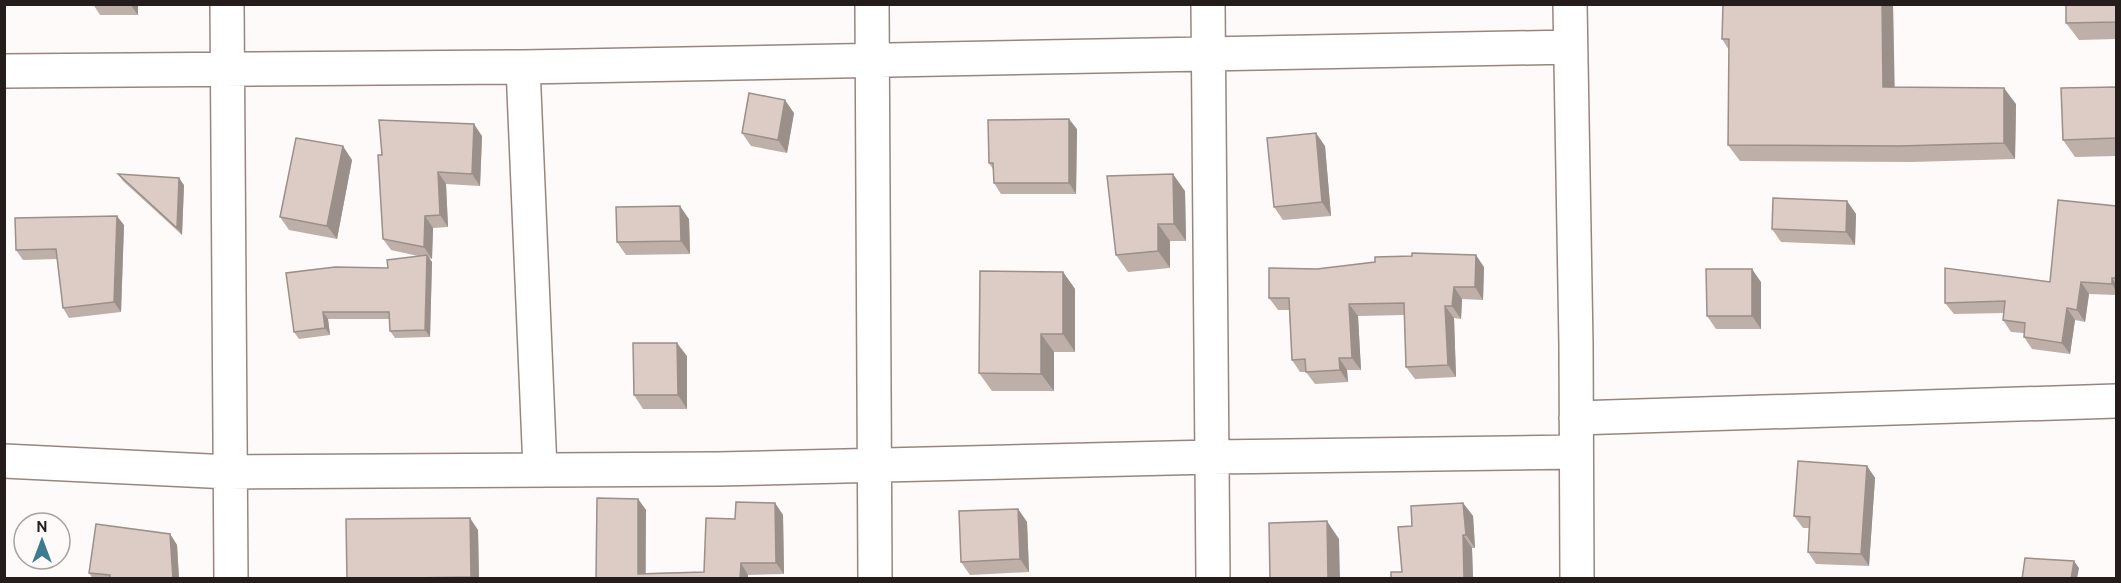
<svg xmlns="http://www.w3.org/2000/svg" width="2121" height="583" font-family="Cabin,sans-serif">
<rect width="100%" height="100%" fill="#fefaf9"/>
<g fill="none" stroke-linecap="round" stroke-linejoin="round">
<g stroke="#978680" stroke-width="36">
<path id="minor" d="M 227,4 L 231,578
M 872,4 L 875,578
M 1208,4 L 1213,578
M 1570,4 L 1576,345 L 1577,578
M 523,67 L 540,469
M 4,71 L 523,67 L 1570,47
M 1576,418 L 2116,401
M 4,461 L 229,472 L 718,469 L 1211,457 L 1576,452"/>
</g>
<use href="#minor" stroke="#fff" stroke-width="33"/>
</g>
<path fill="#beafa9" d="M 93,4 L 152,4 L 152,5 L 138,5 L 138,15 L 100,15 Z
M 1893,4 L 1894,87 L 2016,104 L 2015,159 L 1911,162 L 1740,161 L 1728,145 L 1729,50 L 1722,39 Z
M 2116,4 L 2116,39 L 2079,40 L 2066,23 Z
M 2116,87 L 2116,156 L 2075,157 L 2063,140 Z
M 794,113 L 787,153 L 751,146 L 742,133 Z
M 1077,129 L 1076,194 L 1001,194 L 994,183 L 993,169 L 989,163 Z
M 482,136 L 480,186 L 446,184 L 448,227 L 433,228 L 432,259 L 429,258 L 432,262 L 430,337 L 395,338 L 390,331 L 390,319 L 328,319 L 330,335 L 299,339 L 294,332 L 388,268 L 418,256 L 391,250 L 383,239 L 382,155 Z
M 1325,146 L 1331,216 L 1283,220 L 1274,207 Z
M 352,160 L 337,239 L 289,230 L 280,217 Z
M 118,174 L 184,185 L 182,235 L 123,181 Z
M 1185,191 L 1186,241 L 1170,241 L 1170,268 L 1128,272 L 1116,255 Z
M 1847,201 L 1856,214 L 1855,245 L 1781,242 L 1772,229 Z
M 2116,206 L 2116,295 L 2089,294 L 2085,322 L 2075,320 L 2070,354 L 2032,349 L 2024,337 L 2024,333 L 2011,332 L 2003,320 L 2004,313 L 1954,314 L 1945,303 L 2050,282 Z
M 689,219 L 690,254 L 626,255 L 617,242 Z
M 124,225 L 121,312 L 69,318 L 63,308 L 57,259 L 23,260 L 16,250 Z
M 1484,267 L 1483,300 L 1462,299 L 1461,319 L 1454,318 L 1456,377 L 1415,379 L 1406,367 L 1404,315 L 1358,316 L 1361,370 L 1347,370 L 1348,382 L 1315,384 L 1306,372 L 1300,372 L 1292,360 L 1289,310 L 1278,310 L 1269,298 L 1317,269 Z
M 1063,272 L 1075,289 L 1075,352 L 1054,352 L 1054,391 L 992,391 L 979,373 Z
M 1761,282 L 1761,329 L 1716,329 L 1707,316 Z
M 687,356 L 687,409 L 643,409 L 634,395 Z
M 1867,466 L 1875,478 L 1869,566 L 1816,564 L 1808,552 L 1809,528 L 1803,528 L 1794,516 Z
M 638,499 L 646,510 L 646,573 L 704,572 L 735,519 L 775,503 L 783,515 L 784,574 L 596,579 Z
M 1463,503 L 1473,516 L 1475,548 L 1472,548 L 1473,579 L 1391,579 L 1402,572 L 1412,526 Z
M 1018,509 L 1027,522 L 1029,572 L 970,575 L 961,562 Z
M 478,530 L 479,579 L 347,579 Z
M 170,534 L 177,545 L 179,579 L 93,579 L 89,573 Z"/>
<path fill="#9b8f8a" d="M 130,4 L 138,5 L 138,15 Z
M 1882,4 L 1893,4 L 1895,103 L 1883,87 Z
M 2004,88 L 2016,104 L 2015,159 L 2004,143 Z
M 785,100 L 794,113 L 787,153 L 778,140 Z
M 1069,119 L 1077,129 L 1076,194 L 1069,183 Z
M 474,124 L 482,136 L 480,186 L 472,174 Z
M 1316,133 L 1325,146 L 1331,216 L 1322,202 Z
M 343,146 L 352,160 L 337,239 L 327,226 Z
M 438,172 L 446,184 L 448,227 L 440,215 Z
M 1173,174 L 1185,191 L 1186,241 L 1174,224 Z
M 179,178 L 184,185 L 182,235 L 177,228 Z
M 1847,201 L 1856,214 L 1855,245 L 1846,232 Z
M 680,206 L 689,219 L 690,254 L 681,241 Z
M 117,216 L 124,225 L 121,312 L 114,302 Z
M 425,216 L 433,228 L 432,259 L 424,247 Z
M 1158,224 L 1170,241 L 1170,268 L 1158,251 Z
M 427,255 L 432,262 L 430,337 L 425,330 Z
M 1476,255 L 1484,267 L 1483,300 L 1475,287 Z
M 1752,269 L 1761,282 L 1761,329 L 1752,316 Z
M 1063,272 L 1075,289 L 1075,352 L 1063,334 Z
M 2112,278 L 2116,284 L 2116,291 L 2112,284 Z
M 2081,282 L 2089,294 L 2085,322 L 2077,310 Z
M 1454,287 L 1462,299 L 1461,319 L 1452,306 Z
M 1349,304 L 1358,316 L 1361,370 L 1352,358 Z
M 1445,306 L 1454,318 L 1456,377 L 1448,365 Z
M 2067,308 L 2075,320 L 2070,354 L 2062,343 Z
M 323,312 L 328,319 L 330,335 L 325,328 Z
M 1041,334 L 1054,352 L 1054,391 L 1041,374 Z
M 677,343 L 687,356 L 687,409 L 678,395 Z
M 1339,358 L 1347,370 L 1348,382 L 1340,370 Z
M 1867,466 L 1875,478 L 1869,566 L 1861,554 Z
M 638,499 L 646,510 L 645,579 L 638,574 Z
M 775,503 L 783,515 L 784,574 L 776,563 Z
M 1463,503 L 1473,516 L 1475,548 L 1466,535 Z
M 1018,509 L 1027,522 L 1029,572 L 1020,559 Z
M 470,518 L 478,530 L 479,579 L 472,579 L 471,577 Z
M 1327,521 L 1339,539 L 1340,579 L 1328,579 Z
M 170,534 L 177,545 L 179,579 L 173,579 Z
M 1463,535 L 1472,548 L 1473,579 L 1464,579 Z
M 2074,561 L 2079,568 L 2077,579 L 2071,579 Z
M 741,563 L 748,575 L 748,579 L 740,579 Z"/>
<path fill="#ddccc5" stroke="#9b8f8a" stroke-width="1.5" d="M 1723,4 L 1882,4 L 1883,87 L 2004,88 L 2004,143 L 1899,146 L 1728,145 L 1729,39 L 1722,39 Z
M 2066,4 L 2116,4 L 2116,22 L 2066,23 Z
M 2116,87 L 2116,138 L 2063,140 L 2061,88 Z
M 749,93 L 785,100 L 778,140 L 742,133 Z
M 1069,119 L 1069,183 L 994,183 L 993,163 L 989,163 L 988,120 Z
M 379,120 L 474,124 L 472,174 L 438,172 L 440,215 L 425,216 L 424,247 L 383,239 L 378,155 L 382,155 Z
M 1316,133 L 1322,202 L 1274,207 L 1267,138 Z
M 296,138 L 343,146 L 327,226 L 280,217 Z
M 118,174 L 179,178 L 177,228 Z
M 1173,174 L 1174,224 L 1158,224 L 1158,251 L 1116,255 L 1107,176 Z
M 1773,198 L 1847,201 L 1846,232 L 1772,229 Z
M 2058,200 L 2116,206 L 2116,278 L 2112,278 L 2112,284 L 2081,282 L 2077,310 L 2067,308 L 2062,343 L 2024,337 L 2025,323 L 2003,320 L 2005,301 L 1945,303 L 1945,268 L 2050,282 Z
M 680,206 L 681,241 L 617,242 L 616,207 Z
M 117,216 L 114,302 L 63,308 L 56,249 L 16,250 L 15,218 Z
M 1412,253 L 1476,255 L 1475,287 L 1454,287 L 1452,306 L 1445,306 L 1448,365 L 1406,367 L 1404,303 L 1349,304 L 1352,358 L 1339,358 L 1340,370 L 1306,372 L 1305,359 L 1292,360 L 1289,298 L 1269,298 L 1269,268 L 1317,269 L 1375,262 L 1375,257 L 1412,256 Z
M 427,255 L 425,330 L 390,331 L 389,312 L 323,312 L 325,328 L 294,332 L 286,273 L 335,267 L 388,268 L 387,260 Z
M 1706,269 L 1752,269 L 1752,316 L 1707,316 Z
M 980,271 L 1063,272 L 1063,334 L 1041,334 L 1041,374 L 979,373 Z
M 633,343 L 677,343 L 678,395 L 634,395 Z
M 1798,461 L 1867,466 L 1861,554 L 1808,552 L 1810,517 L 1794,516 Z
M 597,498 L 638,499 L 638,574 L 704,572 L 706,518 L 735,519 L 736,502 L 775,503 L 776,563 L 741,563 L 740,579 L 596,579 Z
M 1463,503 L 1466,535 L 1463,535 L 1464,579 L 1391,579 L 1391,572 L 1402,572 L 1398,527 L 1412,526 L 1411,506 Z
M 1018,509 L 1020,559 L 961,562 L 959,511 Z
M 470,518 L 471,577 L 347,579 L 346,519 Z
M 1327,521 L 1328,579 L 1270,579 L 1269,523 Z
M 96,524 L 170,534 L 173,579 L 110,579 L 110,575 L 89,573 Z
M 2025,558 L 2074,561 L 2071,579 L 2022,579 Z"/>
<rect width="2121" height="583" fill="none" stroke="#241d1b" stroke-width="12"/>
<g transform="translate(42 541)"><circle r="28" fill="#fefaf9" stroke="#a7a2a0" stroke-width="1.5"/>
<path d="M0-4.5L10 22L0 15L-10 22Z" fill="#3d7b90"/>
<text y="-9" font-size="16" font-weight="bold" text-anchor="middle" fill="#241d1b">N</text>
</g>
</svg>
